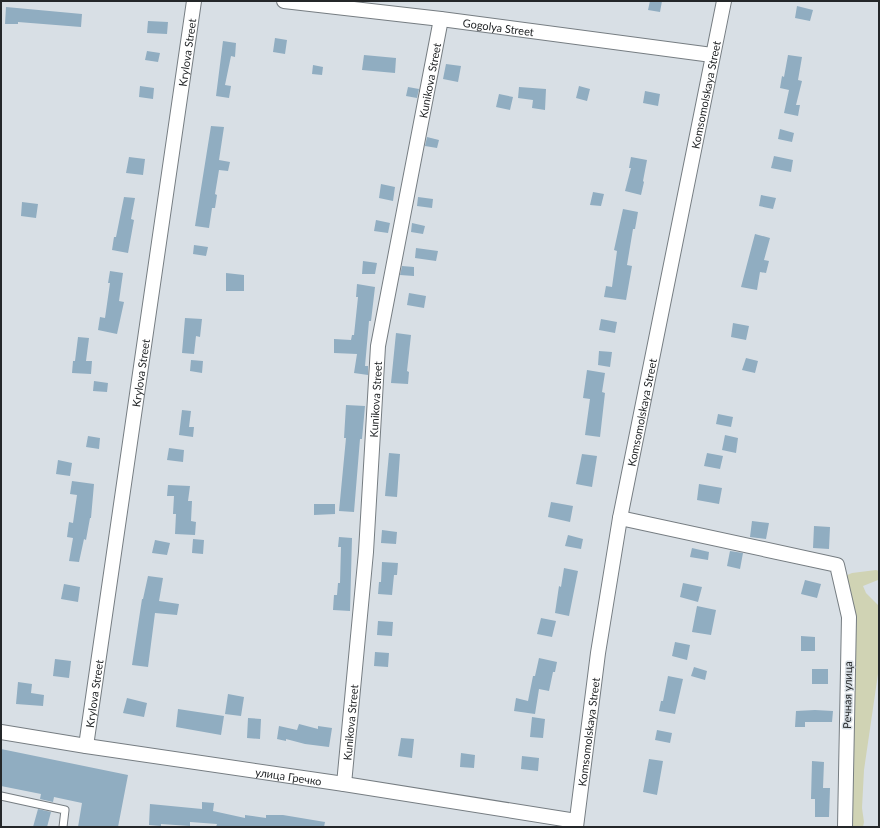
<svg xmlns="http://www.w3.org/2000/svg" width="880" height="828" font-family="Lato,sans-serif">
<rect width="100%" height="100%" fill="#d8dfe5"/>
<path fill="#d0d3b4" d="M 876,570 L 879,571 L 878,580 L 863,586 L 866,593 L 879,606 L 879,667 L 864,770 L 862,808 L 864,822 L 863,827 L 850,827 L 845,576 L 852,573 Z"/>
<path fill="#90adc1" d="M 650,1 L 662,1 L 660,12 L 648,10 Z
M 797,6 L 813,10 L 810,21 L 795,18 Z
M 6,7 L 82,14 L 81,27 L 18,22 L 18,24 L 5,24 Z
M 148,21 L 168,22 L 167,34 L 147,33 Z
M 275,38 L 287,40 L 285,54 L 273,52 Z
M 223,41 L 236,43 L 235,57 L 231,56 L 225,85 L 231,86 L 229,98 L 216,96 Z
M 147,51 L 160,53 L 158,62 L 145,60 Z
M 364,55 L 396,58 L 395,73 L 362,70 Z
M 788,55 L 802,57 L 798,80 L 802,81 L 796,105 L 800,105 L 798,116 L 784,113 L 789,90 L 780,88 L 782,76 L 784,77 Z
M 446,64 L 461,66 L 458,82 L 443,79 Z
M 313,65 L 323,67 L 322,75 L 312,74 Z
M 140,86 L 154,88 L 153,99 L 139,97 Z
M 579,86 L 590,89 L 587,101 L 576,98 Z
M 408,87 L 419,89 L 417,98 L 406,96 Z
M 519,87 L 546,89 L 545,110 L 532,108 L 533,100 L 518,98 Z
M 645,91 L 660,94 L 658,106 L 643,103 Z
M 499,94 L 513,97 L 510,110 L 496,107 Z
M 211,126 L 224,127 L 219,160 L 230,162 L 228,171 L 219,170 L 215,194 L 217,195 L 215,208 L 212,208 L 209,228 L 195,226 Z
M 780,129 L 794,133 L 792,142 L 778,139 Z
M 427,137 L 439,140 L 437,148 L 425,146 Z
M 774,156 L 793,160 L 791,172 L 771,168 Z
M 129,157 L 145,159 L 143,175 L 126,173 Z
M 631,157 L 647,160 L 643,181 L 644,182 L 641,195 L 625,191 L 631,168 L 629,168 Z
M 381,184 L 395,187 L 393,201 L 379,198 Z
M 593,192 L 604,194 L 601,206 L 590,205 Z
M 761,195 L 776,198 L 773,209 L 759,206 Z
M 124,197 L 135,198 L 131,219 L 134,220 L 128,253 L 112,250 L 114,237 L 116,237 Z
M 418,197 L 433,199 L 432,208 L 417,206 Z
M 22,202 L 38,204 L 36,218 L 21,216 Z
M 623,209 L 638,212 L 635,229 L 633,229 L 627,265 L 632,266 L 626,300 L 604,297 L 606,286 L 612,287 L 617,251 L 614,250 Z
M 376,220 L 390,223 L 388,233 L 374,231 Z
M 412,223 L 425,226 L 423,234 L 411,232 Z
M 755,234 L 770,238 L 764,260 L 769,261 L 766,273 L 760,272 L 757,290 L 741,287 Z
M 194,245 L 208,247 L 206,256 L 193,254 Z
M 416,248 L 438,251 L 436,261 L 415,258 Z
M 363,261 L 377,263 L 375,274 L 362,274 Z
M 402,266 L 414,267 L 414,276 L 400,275 Z
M 110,271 L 123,273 L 119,301 L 124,302 L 117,334 L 98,330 L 100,317 L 105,318 L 110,283 L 108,283 Z
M 226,273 L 244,275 L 244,291 L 226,291 Z
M 357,284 L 375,287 L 371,321 L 369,321 L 365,366 L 368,366 L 368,375 L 354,373 L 357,354 L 334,353 L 334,339 L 351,340 L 352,335 L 354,335 L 358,297 L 356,297 Z
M 409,293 L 426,296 L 424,308 L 407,305 Z
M 185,318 L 202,319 L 200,337 L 196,336 L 194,354 L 182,353 Z
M 601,319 L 617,322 L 615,333 L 599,330 Z
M 733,323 L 749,326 L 746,340 L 731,337 Z
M 396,333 L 411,335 L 407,371 L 409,372 L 408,384 L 391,383 Z
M 78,337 L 89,338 L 86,361 L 92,361 L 91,374 L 72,373 L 73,361 L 75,361 Z
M 599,351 L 612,352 L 610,367 L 598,365 Z
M 746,358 L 758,361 L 755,373 L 742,370 Z
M 191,360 L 203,361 L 202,373 L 190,371 Z
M 587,370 L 605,373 L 602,392 L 605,393 L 600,437 L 585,435 L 590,399 L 583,398 Z
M 94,381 L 108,383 L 107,392 L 93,391 Z
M 346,405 L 365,406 L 362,439 L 360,439 L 354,512 L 339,511 L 346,438 L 344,438 Z
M 182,410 L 191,411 L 189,427 L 194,427 L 193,437 L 179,435 Z
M 718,414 L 733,417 L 731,427 L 716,424 Z
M 725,435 L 738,438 L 736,453 L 722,450 Z
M 88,436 L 100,438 L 99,449 L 86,447 Z
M 169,448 L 184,450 L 183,462 L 167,460 Z
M 389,453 L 400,454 L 397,497 L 385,496 Z
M 707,453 L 723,456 L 720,469 L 704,466 Z
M 582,454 L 597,456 L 592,487 L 576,484 Z
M 58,460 L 72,463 L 70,476 L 56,474 Z
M 72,481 L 94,484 L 91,518 L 90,518 L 86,540 L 84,539 L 79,562 L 69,561 L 73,538 L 67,537 L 69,522 L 73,523 L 77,495 L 70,494 Z
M 699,484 L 722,488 L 719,504 L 697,500 Z
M 168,485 L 190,486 L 188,501 L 192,501 L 191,521 L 196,522 L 195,535 L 175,534 L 176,514 L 173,514 L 174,496 L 167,496 Z
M 551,502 L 573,506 L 570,522 L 548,517 Z
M 314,504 L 335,504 L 335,514 L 314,515 Z
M 752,521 L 769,523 L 766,539 L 750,537 Z
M 814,526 L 830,527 L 829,549 L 813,548 Z
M 382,530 L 397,532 L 396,544 L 381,543 Z
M 568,535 L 583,539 L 581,549 L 565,546 Z
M 339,537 L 352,538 L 350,611 L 333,610 L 334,595 L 337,595 L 338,583 L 340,583 L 341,547 L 338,547 Z
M 193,539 L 204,540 L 203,554 L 192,553 Z
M 155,540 L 170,543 L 167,555 L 152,553 Z
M 692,548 L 709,552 L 708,560 L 690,557 Z
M 730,551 L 743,553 L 740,569 L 727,566 Z
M 382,562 L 398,563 L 397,575 L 394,575 L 392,595 L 378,594 L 379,582 L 381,582 Z
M 564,568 L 578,571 L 569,616 L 555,613 L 559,586 L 561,587 Z
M 148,576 L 163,578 L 159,601 L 179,604 L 177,615 L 155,613 L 148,667 L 132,665 L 142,599 L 143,599 Z
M 805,580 L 821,584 L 817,598 L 801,594 Z
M 683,583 L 702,587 L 698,602 L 680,597 Z
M 64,584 L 80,587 L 78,602 L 61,599 Z
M 697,606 L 716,610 L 711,635 L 692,632 Z
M 541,618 L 556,621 L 552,637 L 537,634 Z
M 378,621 L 393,622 L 392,636 L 377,635 Z
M 801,636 L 815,637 L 815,651 L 801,651 Z
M 675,642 L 690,645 L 687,660 L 672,656 Z
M 375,652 L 389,653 L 388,667 L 374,666 Z
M 539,658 L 557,662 L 555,672 L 553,672 L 549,691 L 539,689 L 535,714 L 514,711 L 516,698 L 528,701 L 533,676 L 535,676 Z
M 55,659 L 71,661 L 69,678 L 53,676 Z
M 694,667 L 707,671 L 705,680 L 691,676 Z
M 812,669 L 828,669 L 828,684 L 812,684 Z
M 668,676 L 683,679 L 675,714 L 659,711 L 661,701 L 663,701 Z
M 18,682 L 32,684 L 31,693 L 44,695 L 43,706 L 16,704 Z
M 228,694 L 244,697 L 241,716 L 225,714 Z
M 127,698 L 147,703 L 144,717 L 123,713 Z
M 178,709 L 224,716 L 221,735 L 176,727 Z
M 815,710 L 833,711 L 832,722 L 805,722 L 805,727 L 795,727 L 796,711 Z
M 532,717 L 545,719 L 543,738 L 530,737 Z
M 248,718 L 261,719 L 260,739 L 247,738 Z
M 299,724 L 318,729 L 318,726 L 332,728 L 329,747 L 305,744 L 286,739 L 286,741 L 277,739 L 279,726 L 297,730 Z
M 657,730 L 672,733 L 670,743 L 655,740 Z
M 401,738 L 414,739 L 412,758 L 398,756 Z
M 1,749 L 128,775 L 118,827 L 78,827 L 82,803 L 54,797 L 53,802 L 40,799 L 41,794 L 1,786 Z
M 461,753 L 475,755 L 474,768 L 460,767 Z
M 522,756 L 539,758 L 538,771 L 521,769 Z
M 649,759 L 663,761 L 657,795 L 643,792 Z
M 812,761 L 824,762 L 823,788 L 830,788 L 829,817 L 815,817 L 815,799 L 811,799 Z
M 202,802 L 214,803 L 213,811 L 245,818 L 245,815 L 266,818 L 266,815 L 283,815 L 325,822 L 324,827 L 216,827 L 217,824 L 190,822 L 190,826 L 161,824 L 161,826 L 149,825 L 150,804 L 202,809 Z
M 38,809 L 51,812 L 47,827 L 33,827 Z"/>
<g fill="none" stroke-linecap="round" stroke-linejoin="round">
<g stroke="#767d82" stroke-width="9">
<path id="lane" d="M 1,796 L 65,810 L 63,827"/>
</g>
<g stroke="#767d82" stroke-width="16">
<g id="street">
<path id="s1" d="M 284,1 L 441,19 L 712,55"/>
<path d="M 620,518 L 837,565 L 849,617 L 845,827"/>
<path id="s2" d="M 1,732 L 86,746 L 344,784 L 576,821"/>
<path id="s3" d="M 86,746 L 194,1"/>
<path id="s4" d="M 344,784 L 366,552 L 378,346 L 441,19"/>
<path id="s5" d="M 576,827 L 598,653 L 620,518 L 724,1"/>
</g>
</g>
<use href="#lane" stroke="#fff" stroke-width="7"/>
<use href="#street" stroke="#fff" stroke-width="14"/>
</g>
<g text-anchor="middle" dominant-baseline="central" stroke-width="3" stroke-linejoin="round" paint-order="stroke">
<g font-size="11" fill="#242729" stroke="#d8dfe5">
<text stroke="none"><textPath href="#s1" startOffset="216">Gogolya Street</textPath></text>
<text stroke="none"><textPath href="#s3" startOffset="701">Krylova Street</textPath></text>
<text stroke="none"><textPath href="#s4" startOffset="710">Kunikova Street</textPath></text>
<text stroke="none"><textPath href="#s5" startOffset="744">Komsomolskaya Street</textPath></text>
<text stroke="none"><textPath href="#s3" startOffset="377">Krylova Street</textPath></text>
<text stroke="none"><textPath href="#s4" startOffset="386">Kunikova Street</textPath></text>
<text stroke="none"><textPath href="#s5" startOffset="420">Komsomolskaya Street</textPath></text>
<text stroke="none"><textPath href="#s3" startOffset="53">Krylova Street</textPath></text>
<text transform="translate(847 695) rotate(-89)">Речная улица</text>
<text stroke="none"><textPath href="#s4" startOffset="62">Kunikova Street</textPath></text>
<text stroke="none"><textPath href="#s5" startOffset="96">Komsomolskaya Street</textPath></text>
<text stroke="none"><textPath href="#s2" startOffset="291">улица Гречко</textPath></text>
</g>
</g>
<rect width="880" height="828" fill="none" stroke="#242729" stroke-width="4"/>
</svg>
